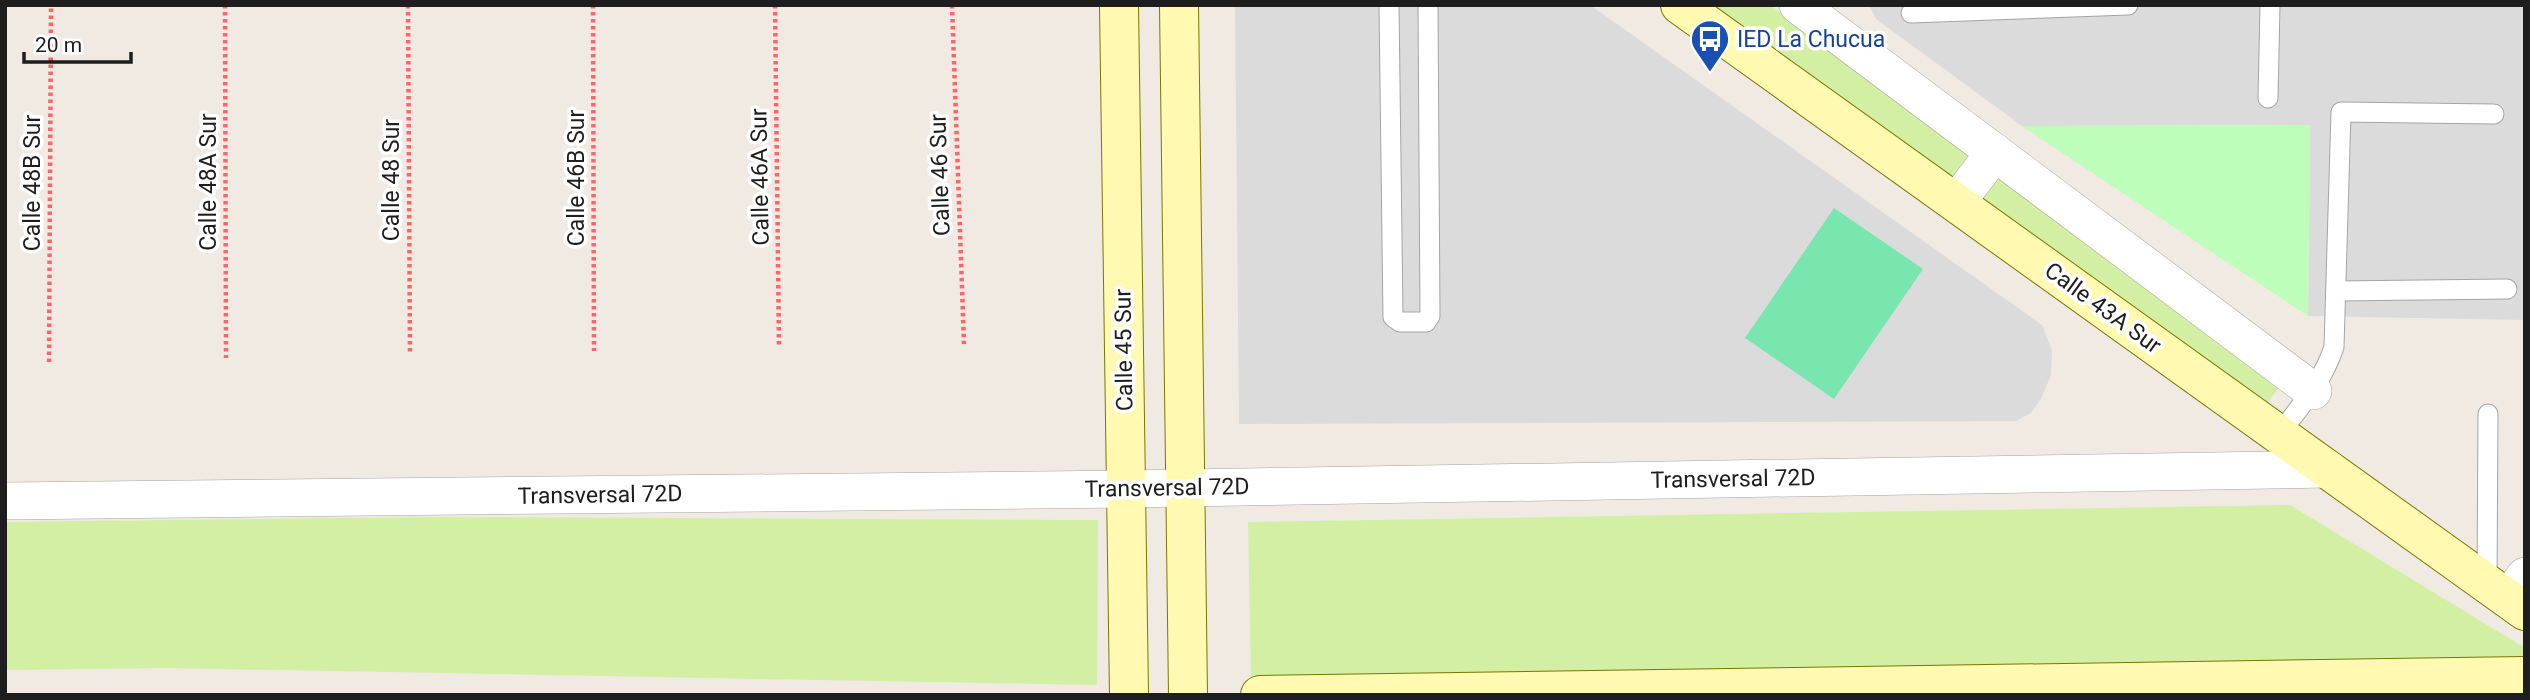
<svg xmlns="http://www.w3.org/2000/svg" width="2530" height="700" font-family="Roboto,sans-serif">
<rect width="100%" height="100%" fill="#f0eae3"/>
<path fill="#dcdbdb" d="M 1235,5 L 1590,5 L 2042,325 L 2052,350 L 2051,375 L 2041,399 L 2031,413 L 2016,421 L 1239,424 Z
M 1869,5 L 2525,5 L 2525,320 L 2308,316 L 2310,125 L 2022,126 L 1876,19 Z"/>
<path fill="#d2efa4" d="M 1710,5 L 1770,5 L 2284,380 L 2263,409 Z
M 2290,505 L 2525,648 L 2525,657 L 1251,679 L 1248,522 Z
M 430,517 L 1098,520 L 1097,685 L 166,668 L 5,670 L 5,522 Z"/>
<path fill="#befebb" d="M 2310,125 L 2308,316 L 2022,126 Z"/>
<path fill="#79e6af" d="M 1834,208 L 1923,269 L 1834,399 L 1745,338 Z"/>
<g fill="none" stroke-linecap="round" stroke-linejoin="round">
<g stroke="#a5a5a5" stroke-width="21">
<path id="lane" d="M 1389,5 L 1393,317 L 1400,322 L 1426,322 L 1430,316 L 1428,5
M 1911,13 L 2128,5
M 2268,98 L 2270,5
M 2337,291 L 2507,289
M 2279,434 C 2300,407 2323,381 2334,347 L 2341,112 L 2494,114
M 2487,584 L 2488,414"/>
</g>
<g stroke="#a5a5a5" stroke-width="38">
<path id="street" d="M 1798,5 L 2313,391
M 1956,203 L 1995,152
M 5,501 L 1126,489 L 2328,469
M 2508,599 L 2525,576"/>
</g>
<g stroke="#797800" stroke-width="40">
<path id="secondary" d="M 1119,5 L 1129,695
M 1179,5 L 1188,695
M 1680,5 L 2525,611
M 1260,695 L 2525,676"/>
</g>
<path stroke="#ff6468" stroke-width="4.5" stroke-dasharray="3.5 3.5" stroke-linecap="butt" d="M 225,5 L 226,358
M 408,5 L 410,355
M 593,5 L 594,351
M 775,5 L 779,347
M 952,5 L 964,344
M 49,362 L 51,5"/>
<use href="#lane" stroke="#fff" stroke-width="19"/>
<use href="#street" stroke="#fff" stroke-width="37"/>
<use href="#secondary" stroke="#fff9b1" stroke-width="38"/>
</g>
<defs>
<g id="bus-pin" transform="scale(2.0125)"><path d="M0 17L-7.5 6A9.5 9.5 0 1 1 7.5 6Z" fill="#1a4fb4" stroke="#fff"/><path d="M-5-6H5V4H4V6H2V4H-2V6H-4V4H-5ZM-3.5-4V0h7V-4ZM-3.5 1.2v1.5H-2V1.2ZM2 1.2v1.5H3.5V1.2Z" fill="#fff"/></g>
</defs>
<g fill-rule="evenodd">
<use href="#bus-pin" x="1710" y="39"/>
</g>
<g text-anchor="middle" dominant-baseline="central" stroke-width="7" stroke-linejoin="round" paint-order="stroke">
<g font-size="23" fill="#164399" stroke="#fff" text-anchor="start">
<text x="1737" y="39">IED La Chucua</text>
</g>
<g font-size="23" fill="#1e1e1e" stroke="#fff">
<text transform="translate(940 175) rotate(-92)">Calle 46 Sur</text>
<text transform="translate(760 177) rotate(-91)">Calle 46A Sur</text>
<text transform="translate(576 178) rotate(-90)">Calle 46B Sur</text>
<text transform="translate(391 180) rotate(-90)">Calle 48 Sur</text>
<text transform="translate(208 182) rotate(-90)">Calle 48A Sur</text>
<text transform="translate(32 183) rotate(-90)">Calle 48B Sur</text>
<text transform="translate(2103 308) rotate(36)">Calle 43A Sur</text>
<text transform="translate(1124 350) rotate(-91)">Calle 45 Sur</text>
<text transform="translate(1733 479) rotate(-1)">Transversal 72D</text>
<text transform="translate(1167 488) rotate(-1)">Transversal 72D</text>
<text transform="translate(600 495) rotate(-1)">Transversal 72D</text>
</g>
</g>
<rect width="2530" height="700" fill="none" stroke="#1e1e1e" stroke-width="14"/>
<path d="M24 52v10h107v-10" fill="none" stroke="#1e1e1e" stroke-width="3.5"/>
<text x="35" y="52" font-size="21" fill="#1e1e1e" stroke="#ffffff" stroke-width="5" paint-order="stroke">20 m</text>
</svg>
